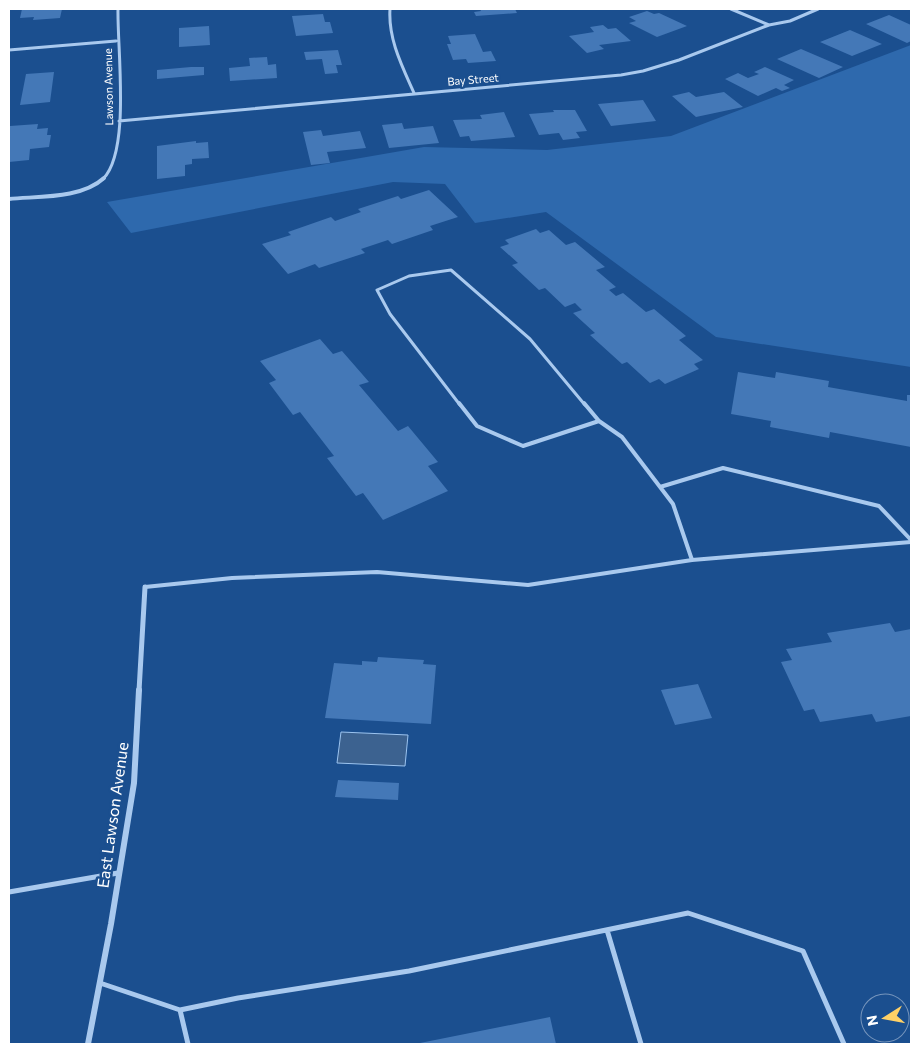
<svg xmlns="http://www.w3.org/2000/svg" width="920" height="1053" font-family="Commissioner,sans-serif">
<rect width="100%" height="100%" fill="#1b4f8f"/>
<path fill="#2e69ad" d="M 911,45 L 911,367 L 716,337 L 546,212 L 475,223 L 445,184 L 393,182 L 131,233 L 107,202 L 424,147 L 547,150 L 671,136 Z"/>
<path fill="#3c6290" stroke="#9cc4f0" d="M 341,732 L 408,735 L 405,766 L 337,763 Z"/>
<path fill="#4478b7" d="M 22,9 L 62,9 L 60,18 L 33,20 L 34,17 L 20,18 Z
M 480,9 L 515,9 L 517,13 L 476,16 L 474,12 L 481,11 Z
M 647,11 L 654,14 L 659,13 L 687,26 L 657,37 L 629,23 L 636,21 L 629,17 Z
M 323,14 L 325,22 L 330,22 L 333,33 L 296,36 L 292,16 Z
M 889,15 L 911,25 L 911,41 L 907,43 L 866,24 Z
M 603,25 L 608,29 L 616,28 L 631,41 L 599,45 L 604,49 L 587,53 L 569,36 L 594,32 L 590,27 Z
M 209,26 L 210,45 L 179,47 L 179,28 Z
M 850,30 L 882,44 L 852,56 L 820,42 Z
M 475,34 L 483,52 L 491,51 L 496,61 L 468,63 L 466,59 L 453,60 L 447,44 L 451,44 L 448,36 Z
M 801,49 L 843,67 L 819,78 L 777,59 Z
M 338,50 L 342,65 L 336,65 L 338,73 L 325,74 L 322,59 L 306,60 L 304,52 Z
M 267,57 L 268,65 L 276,64 L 277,78 L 230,81 L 229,68 L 250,66 L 249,58 Z
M 191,67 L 204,67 L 204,75 L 157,79 L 157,70 Z
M 765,67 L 794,80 L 784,85 L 790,88 L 782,91 L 776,88 L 758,96 L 725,79 L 738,73 L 748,78 L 759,74 L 754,72 Z
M 54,72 L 50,102 L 20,105 L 26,74 Z
M 689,92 L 696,97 L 724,92 L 743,107 L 696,117 L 672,96 Z
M 643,100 L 656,121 L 611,126 L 598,104 Z
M 553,110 L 575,110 L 587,131 L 576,132 L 580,138 L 563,140 L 559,133 L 539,135 L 529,114 L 554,112 Z
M 504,112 L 515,137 L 471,141 L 469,136 L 460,137 L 453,120 L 482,119 L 480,115 Z
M 402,123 L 404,129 L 433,126 L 439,143 L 389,148 L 382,125 Z
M 38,124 L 37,129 L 48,128 L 47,135 L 51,135 L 49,147 L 30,149 L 29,160 L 9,162 L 10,126 Z
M 321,130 L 323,136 L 360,131 L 366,148 L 327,152 L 330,163 L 311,165 L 303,132 Z
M 196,141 L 196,143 L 208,142 L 209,158 L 192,159 L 192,164 L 185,165 L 185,176 L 157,179 L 157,146 Z
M 429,190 L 458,217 L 430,226 L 433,230 L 392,244 L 388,240 L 361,249 L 365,253 L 319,268 L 315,264 L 288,274 L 262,244 L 291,235 L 288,232 L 331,217 L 335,221 L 361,212 L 358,209 L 398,196 L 401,199 Z
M 536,229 L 540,233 L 549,230 L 566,245 L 575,242 L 605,267 L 596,270 L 616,287 L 609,290 L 616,296 L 623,293 L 646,312 L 654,309 L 686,336 L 679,340 L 703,360 L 694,364 L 699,369 L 665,384 L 659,379 L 650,383 L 627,362 L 622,364 L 590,335 L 595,333 L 573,313 L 582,310 L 575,303 L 565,307 L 545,288 L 539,290 L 512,265 L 518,263 L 500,247 L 509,244 L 505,240 Z
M 320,339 L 333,354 L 342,351 L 369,382 L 359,385 L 398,431 L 408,426 L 438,462 L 428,466 L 448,491 L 383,520 L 363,493 L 356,496 L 327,458 L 334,456 L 300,412 L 293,415 L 269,383 L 276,380 L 260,361 Z
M 738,372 L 775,378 L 776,372 L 829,381 L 828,387 L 907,401 L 907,395 L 911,395 L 911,447 L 830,432 L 829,438 L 770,427 L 771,421 L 731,414 Z
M 890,623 L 895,632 L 911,629 L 911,716 L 876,722 L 872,714 L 820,722 L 814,709 L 804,711 L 781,662 L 792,660 L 786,649 L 832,642 L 827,633 Z
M 378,657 L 424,660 L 423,664 L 436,665 L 431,724 L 325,718 L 334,663 L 362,665 L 362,661 L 377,662 Z
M 698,684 L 712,718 L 675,725 L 661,690 Z
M 338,780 L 399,783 L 398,800 L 335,797 Z
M 550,1017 L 556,1044 L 420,1044 L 420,1043 Z"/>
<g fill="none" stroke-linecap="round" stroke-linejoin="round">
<path stroke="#a9c9ee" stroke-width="3" d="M 460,405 L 390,314 L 377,290 L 409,276 L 451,270 L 530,339 L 585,405"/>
<path stroke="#a9c9ee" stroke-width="4" d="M 459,403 L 477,426 L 523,446 L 599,421
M 584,403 L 599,421
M 660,487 L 723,468 L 879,506 L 911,540
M 692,560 L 911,542
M 145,587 L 232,578 L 377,572 L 528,585 L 692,560 L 673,504 L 622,437 L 599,421"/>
<path stroke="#a9c9ee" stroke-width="5" d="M 9,892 L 118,873
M 607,930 L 641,1044
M 100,983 L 180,1010 L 188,1044
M 180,1010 L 238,998 L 409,971 L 688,913 L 803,951 L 844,1044"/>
<path stroke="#a9c9ee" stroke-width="3" d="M 390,9 C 388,39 402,66 414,93
M 731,9 L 769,25
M 9,50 L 116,41
M 119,121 L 621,75 L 643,71 L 679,60 L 769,25 L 790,21 L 818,9
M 103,179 C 131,151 117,49 118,9"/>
<path stroke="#a9c9ee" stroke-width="4" d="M 9,199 C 39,196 81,199 104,178"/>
<path stroke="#a9c9ee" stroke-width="5" d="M 139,691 L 145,587"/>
<path stroke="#a9c9ee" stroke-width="6" d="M 88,1044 L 111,924 L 134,783 L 139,690"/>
</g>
<g text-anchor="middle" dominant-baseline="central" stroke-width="5" stroke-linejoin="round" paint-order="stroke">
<g font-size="11" fill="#fff" stroke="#1b4f8f">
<text transform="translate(473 79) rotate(-5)">Bay Street</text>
<text transform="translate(108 87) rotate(-91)">Lawson Avenue</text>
</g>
<g font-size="16" fill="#fff" stroke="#1b4f8f">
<text transform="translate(112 815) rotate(-82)">East Lawson Avenue</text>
</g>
</g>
<rect width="920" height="1053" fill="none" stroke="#ffffff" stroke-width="20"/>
<g transform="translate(885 1018) rotate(259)"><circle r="24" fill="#1b4f8f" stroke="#7695bc"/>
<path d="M0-4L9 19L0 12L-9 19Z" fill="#ffd166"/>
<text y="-8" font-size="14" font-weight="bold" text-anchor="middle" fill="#ffffff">N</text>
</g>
</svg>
